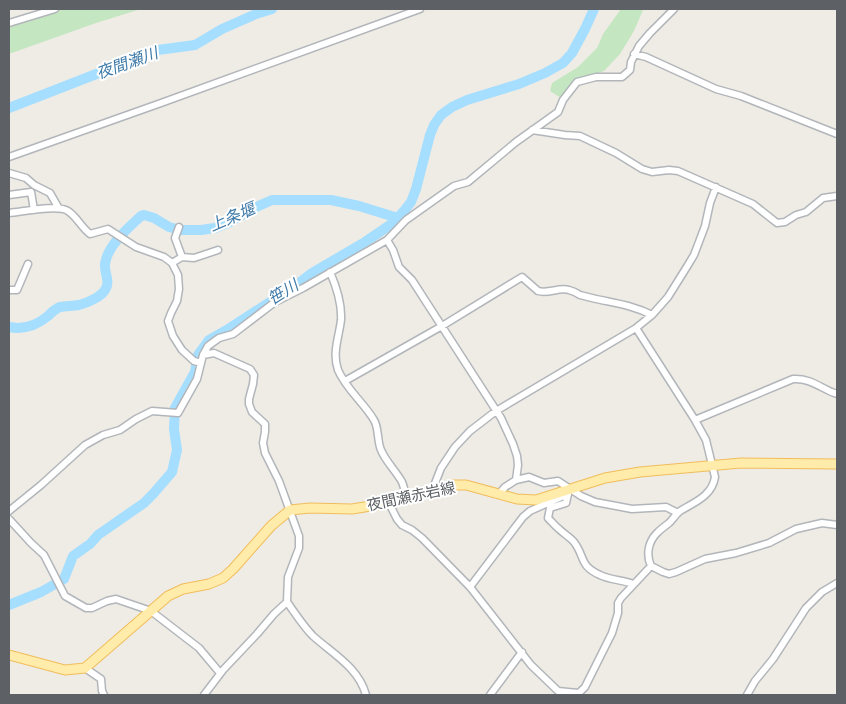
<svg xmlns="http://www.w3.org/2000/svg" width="846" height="704" font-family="Poppins,'Noto Sans JP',sans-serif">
<rect width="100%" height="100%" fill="#efece5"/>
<path fill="#c4e7c2" d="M 63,9 L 141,9 L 96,23 L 9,54 L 9,27 Z
M 621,9 L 645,9 L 643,10 L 634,31 L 620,54 L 604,71 L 578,80 L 561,98 L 550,91 L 552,83 L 578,67 L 597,48 L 603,34 Z"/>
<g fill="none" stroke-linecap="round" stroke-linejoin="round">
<path stroke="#a5deff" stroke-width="10" d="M 9,108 L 158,50 L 195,45 L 222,29 L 256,14 L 272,9
M 9,327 C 24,330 36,326 48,316 C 51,313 55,309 60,307 C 66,306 73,306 79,305 C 87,303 101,297 105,290 C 111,281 104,274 105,264 C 107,246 128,228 141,216 L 144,215 L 154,218 L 169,227 L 180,230 L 201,230 L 215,228 L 230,222 L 254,208 L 272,200 L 331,200 L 359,206 L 398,218
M 9,605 L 41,592 L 64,579 L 73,556 L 90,544 L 98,535 L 144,503 L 153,494 L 172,472 L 177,450 L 174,429 L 175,408 L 195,372 L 198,355 L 209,340 L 230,328 L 299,283 L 312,273 L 365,242 L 393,223 L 404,211 L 411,202 L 416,189 L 430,135 L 434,125 L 441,115 L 452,107 L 467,100 L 519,84 L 545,73 L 563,63 L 572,53 L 585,29 L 594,9"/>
<g stroke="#b2b6ba" stroke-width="9">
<path id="minor" d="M 9,23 L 55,9
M 634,54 L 646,57 L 716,89 L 741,96 L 837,134
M 532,130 L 565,135 L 580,136 L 616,153 L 642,169 L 652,172 L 669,170 L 678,171 L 753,204 L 777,223 L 785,222 L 796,215 L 806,212 L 823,198 L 837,196
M 9,157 L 161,103 L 420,9
M 9,173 L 26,178 L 34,185 L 50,193 L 58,207
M 9,195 L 31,192 L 34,210
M 9,213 C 22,212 58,204 68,211 C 77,217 81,227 90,234 L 108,229 L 136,247 L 164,257 L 172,263 L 178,275 L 179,289 L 177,301 L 171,313 L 168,321 L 173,336 L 182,350 L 194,361 L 201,363
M 387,240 L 393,250 L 399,267 L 412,280 L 501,418 L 513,444 L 517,456 L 518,465 L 516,480
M 182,257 L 194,258 L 218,250
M 172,263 L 182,257 L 175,238 L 179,227
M 330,272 C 337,288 342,303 341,320 C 339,337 332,353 338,370 C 346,389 364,403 374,420 C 379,428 377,441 381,450 C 386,462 396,471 402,482 C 404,487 405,492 407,497
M 9,290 L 17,290 L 28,264
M 636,328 L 695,420 L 706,440 L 715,477 C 712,496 695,502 680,511 C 676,514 673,519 669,523 C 665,526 661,529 657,533 C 648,542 646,555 651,566 L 663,572 L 669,574 L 676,572 L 705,559 L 736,553 L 769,543 L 796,529 L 822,523 L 837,525
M 203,355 L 214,353 L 250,369 L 254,375 L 253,384 L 249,399 L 249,404 L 252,412 L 265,424 L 265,432 L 263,443 L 265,453 L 279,481 L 299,536 L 299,548 L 288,577 L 287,602 C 295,613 303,626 313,636 C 333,654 359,668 366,695
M 345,381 L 442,326 L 522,277 L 538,291 C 549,294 559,287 569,290 C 573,291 577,293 580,295 C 584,296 588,297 592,298 C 613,303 633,305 652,315
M 695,420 L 793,379 C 812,378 821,389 837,394
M 432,491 L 441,468 L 455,447 L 470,431 L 496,411 L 636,328 L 652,315 L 668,297 L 688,265 L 694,255 L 705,226 L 710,203 L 716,187
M 499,494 L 505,487 L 516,480 L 529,477 L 544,483 L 558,481 L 581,496 L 595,502 L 632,509 L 666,507 L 678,513
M 568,494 L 566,503 L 550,508 L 548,518 C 552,522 555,526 559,529 C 564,534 570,537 574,542 C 585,556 579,566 600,575 C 610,580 623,580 633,584
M 389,503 L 397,519 L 402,525 L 412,530 L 422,538 L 470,587 L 531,665 L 558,691 L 578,693
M 9,511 L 41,485 L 85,445 L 103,435 L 120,430 L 136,419 L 152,411 L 178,413 L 197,379 L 203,355 L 208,346 L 219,338 L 233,334 L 275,302 L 303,288 L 387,240 L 406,220 L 454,186 L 468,182 L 516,142 L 558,112 L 563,100 L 577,82 L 596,77 L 622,77 L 630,70 L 631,62 L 639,46 L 650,33 L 674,9
M 9,519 L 31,543 L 44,555 L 65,596 L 86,608 L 92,608 L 107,601 L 116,599 L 151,611 L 199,648 L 220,673
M 470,587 L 523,517 L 530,511 L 568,494
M 85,668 L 101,679 L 102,691 L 104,695
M 574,694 L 580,692 L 585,687 L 612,633 L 618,613 L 618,603 L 621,598 L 651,566
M 204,695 L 223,670 L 257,634 L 274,614 L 287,602
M 490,695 L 522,652
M 747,695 L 755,681 L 773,659 L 806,608 L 822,592 L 837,583"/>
</g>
<g stroke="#f1bd5c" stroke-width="11">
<path id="major" d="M 9,655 L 65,670 L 85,668 L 168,596 L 183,589 L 209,584 L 223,578 L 233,569 L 271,526 L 290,510 L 310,508 L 352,509 L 389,503 L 452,485 L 466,485 L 517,499 L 536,500 L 605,478 L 640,472 L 741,463 L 837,464"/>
</g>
<use href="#minor" stroke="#fff" stroke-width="6"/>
<use href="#major" stroke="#ffebaa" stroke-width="9"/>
</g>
<g text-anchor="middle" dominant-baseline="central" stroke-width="4" stroke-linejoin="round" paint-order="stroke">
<g font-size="15" fill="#5d6165" stroke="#fff">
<text transform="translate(411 496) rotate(-12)">夜間瀬赤岩線</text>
</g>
<g font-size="16" font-style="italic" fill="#3f7aa8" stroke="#fff">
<text transform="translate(127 63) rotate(-20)">夜間瀬川</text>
<text transform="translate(232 217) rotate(-23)">上条堰</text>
<text transform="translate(283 292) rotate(-32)">笹川</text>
</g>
</g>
<rect width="846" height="704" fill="none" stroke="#5d6165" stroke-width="20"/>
</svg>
